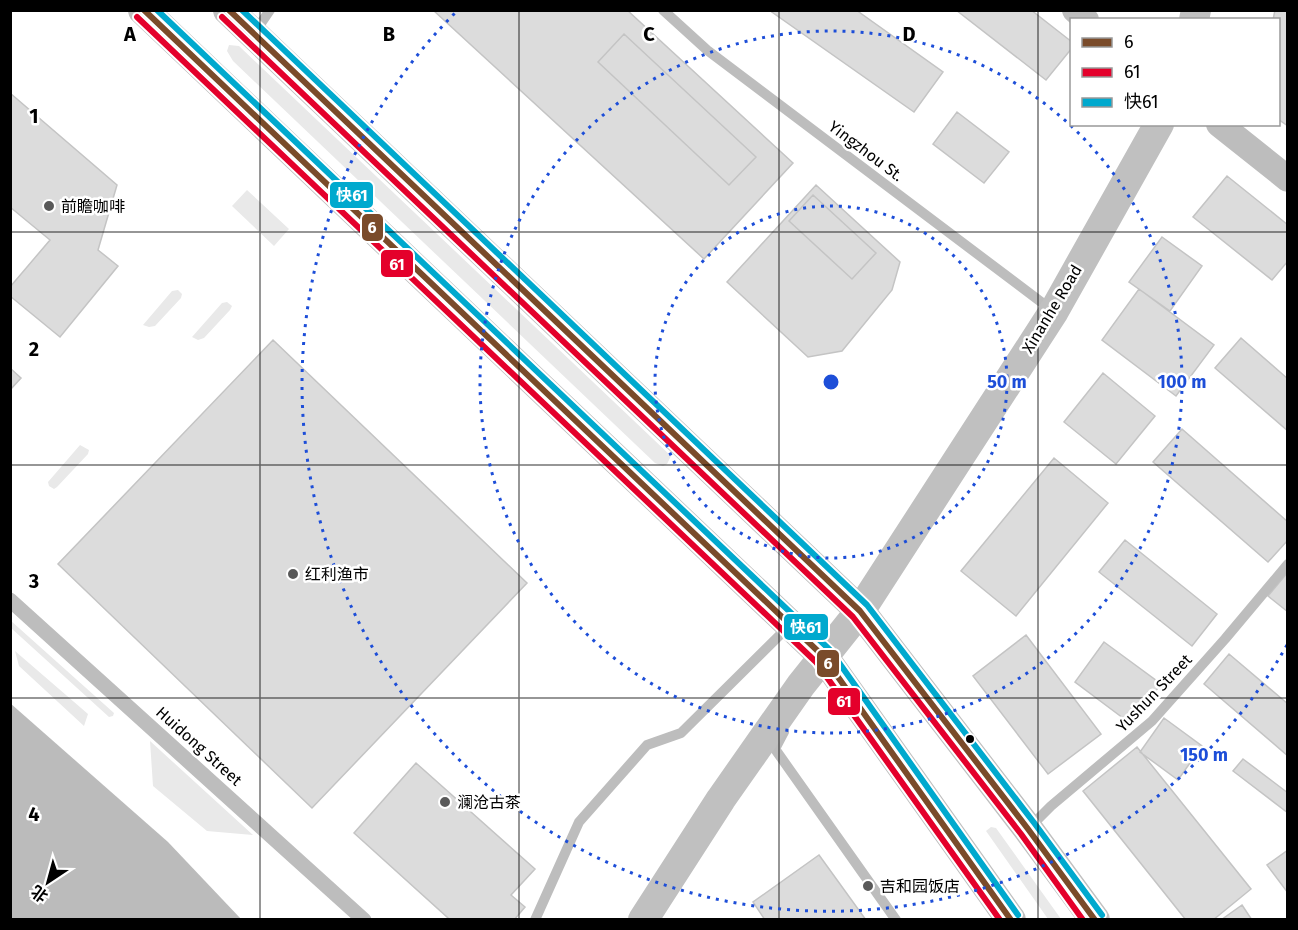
<svg xmlns="http://www.w3.org/2000/svg" width="1298" height="930" font-family="'Fira Sans','Noto Sans SC',sans-serif">
<rect width="100%" height="100%" fill="#fff"/>
<path fill="#e9e9e9" d="M 229,45 L 239,46 L 671,456 L 667,464 L 663,466 L 655,463 L 233,61 L 227,51 Z
M 247,190 L 289,229 L 274,246 L 232,206 Z
M 178,290 L 182,294 L 181,298 L 155,326 L 149,327 L 143,325 L 172,291 Z
M 227,302 L 232,306 L 230,310 L 204,338 L 198,340 L 192,337 L 222,303 Z
M 80,445 L 89,450 L 88,454 L 57,487 L 54,489 L 49,486 L 48,482 Z
M 10,620 L 114,713 L 113,716 L 109,717 L 11,628 Z
M 15,651 L 88,714 L 84,726 L 19,666 Z
M 150,741 L 253,835 L 207,831 L 153,786 Z
M 991,827 L 996,828 L 1061,919 L 1048,919 L 986,831 Z"/>
<path fill="#bbb" d="M 10,703 L 168,842 L 241,919 L 11,919 Z"/>
<path fill="#dcdcdc" stroke="#c4c4c4" stroke-width="1.5" d="M 433,10 L 627,10 L 793,163 L 704,259 Z
M 769,10 L 856,10 L 943,72 L 914,112 Z
M 956,10 L 1031,10 L 1072,42 L 1072,48 L 1046,80 Z
M 1275,10 L 1288,10 L 1288,126 L 1278,119 L 1278,20 L 1273,20 Z
M 624,34 L 756,157 L 729,185 L 598,62 Z
M 10,93 L 117,185 L 98,250 L 118,266 L 60,337 L 10,296 L 10,287 L 50,240 L 10,207 Z
M 957,112 L 1009,152 L 984,183 L 933,144 Z
M 1227,176 L 1288,225 L 1288,261 L 1272,280 L 1193,217 Z
M 816,185 L 900,262 L 892,290 L 842,351 L 808,357 L 727,282 Z
M 813,195 L 876,253 L 852,279 L 789,221 Z
M 1162,237 L 1202,266 L 1170,311 L 1129,282 Z
M 1139,289 L 1214,345 L 1176,396 L 1102,340 Z
M 1241,338 L 1288,379 L 1288,431 L 1215,368 Z
M 273,340 L 527,583 L 312,808 L 58,564 Z
M 10,368 L 21,378 L 10,390 Z
M 1103,373 L 1155,416 L 1116,464 L 1064,422 Z
M 1182,429 L 1288,522 L 1288,540 L 1268,562 L 1153,462 Z
M 1054,458 L 1108,503 L 1016,616 L 961,571 Z
M 1125,540 L 1217,614 L 1192,646 L 1099,572 Z
M 1288,572 L 1288,612 L 1268,596 Z
M 1026,635 L 1101,734 L 1048,774 L 973,676 Z
M 1104,642 L 1161,684 L 1131,724 L 1075,682 Z
M 1229,654 L 1288,704 L 1288,756 L 1204,684 Z
M 1164,718 L 1202,746 L 1178,780 L 1140,752 Z
M 1137,747 L 1251,889 L 1213,920 L 1186,920 L 1083,791 Z
M 1243,759 L 1288,793 L 1288,813 L 1233,771 Z
M 416,763 L 535,869 L 511,895 L 525,907 L 514,920 L 447,920 L 448,918 L 354,833 Z
M 1288,850 L 1288,893 L 1267,865 Z
M 819,855 L 866,920 L 765,920 L 753,902 Z
M 1242,905 L 1252,920 L 1221,920 Z"/>
<g fill="none" stroke-linecap="round" stroke-linejoin="round">
<path stroke="#bdbdbd" stroke-width="10" d="M 663,10 L 707,50 L 1053,311
M 255,32 L 270,10
M 784,732 L 775,749 L 896,920
M 1030,827 L 1051,806 L 1152,721 L 1225,639 L 1288,564
M 535,920 L 579,822 L 647,745 L 681,733 L 788,627"/>
<path stroke="#bdbdbd" stroke-width="15" d="M 10,600 L 364,920"/>
<path stroke="#bdbdbd" stroke-width="26" d="M 1075,10 L 1086,20
M 1219,124 L 1288,179"/>
<path stroke="#c0c0c0" stroke-width="30" d="M 143,10 L 823,656 L 1011,920
M 228,10 L 860,611 L 1028,829 L 1095,920
M 1194,20 L 1196,10
M 643,920 L 721,799 L 801,685 L 860,611 L 1054,311 L 1159,124"/>
<g stroke="#fff" stroke-width="10">
<path id="bus-1" d="M 144,10 L 823,656 L 1011,920
M 229,10 L 860,611 L 1028,829 L 1095,920"/>
</g>
<g stroke="#fff" stroke-width="10">
<path id="bus-2" d="M 137,17 L 816,662 L 1000,920
M 222,17 L 853,617 L 1021,834 L 1083,920"/>
</g>
<g stroke="#fff" stroke-width="10">
<path id="bus-3" d="M 157,10 L 830,650 L 1018,915
M 242,10 L 867,605 L 1035,824 L 1102,915"/>
</g>
<use href="#bus-1" stroke="#7a4b2a" stroke-width="6"/>
<use href="#bus-2" stroke="#e4002b" stroke-width="6"/>
<use href="#bus-3" stroke="#00a9ce" stroke-width="6"/>
</g>
<path fill="none" stroke="#000" stroke-width="1.5" stroke-opacity="0.55" d="M 260,10 L 260,920M 519,10 L 519,920M 779,10 L 779,920M 1038,10 L 1038,920M 10,232 L 1288,232M 10,465 L 1288,465M 10,698 L 1288,698"/>
<g fill="none" stroke="#1d4ed8" stroke-width="3" stroke-dasharray="3 6">
<circle cx="831" cy="382" r="176"/>
<circle cx="831" cy="382" r="351"/>
<path d="M1287 645A527 527 0 1 1 455 13"/>
</g>
<g fill="#595959" stroke="#fff" stroke-width="2">
<circle cx="49" cy="206" r="6"/>
<circle cx="293" cy="574" r="6"/>
<circle cx="445" cy="802" r="6"/>
<circle cx="868" cy="886" r="6"/>
</g>
<circle fill="#000" stroke="#fff" stroke-width="2" cx="970" cy="739" r="5"/>
<g text-anchor="middle" dominant-baseline="central" stroke-width="5" stroke-linejoin="round" paint-order="stroke">
<g font-size="16" fill="#000" stroke="#fff">
<text transform="translate(866 151) rotate(37)">Yingzhou St.</text>
<text transform="translate(1052 309) rotate(-59)">Xinanhe Road</text>
<text transform="translate(1154 693) rotate(-46)">Yushun Street</text>
<text transform="translate(199 746) rotate(42)">Huidong Street</text>
</g>
<g font-size="16" fill="#000" stroke="#fff" text-anchor="start">
<text x="61" y="206">前瞻咖啡</text>
<text x="305" y="574">红利渔市</text>
<text x="457" y="802">澜沧古茶</text>
<text x="880" y="886">吉和园饭店</text>
</g>
</g>
<g font-size="20" text-anchor="middle" font-weight="bold" fill="#000" stroke="#fff" stroke-width="5" stroke-linejoin="round" paint-order="stroke">
<text x="130" y="41">A</text>
<text x="389" y="41">B</text>
<text x="649" y="41">C</text>
<text x="909" y="41">D</text>
<text x="34" y="123">1</text>
<text x="34" y="356">2</text>
<text x="34" y="588">3</text>
<text x="34" y="821">4</text>
</g>
<circle cx="831" cy="382" r="9" fill="#1d4ed8" stroke="#fff" stroke-width="3"/>
<g font-size="18" text-anchor="middle" font-weight="bold" fill="#1d4ed8" stroke="#fff" stroke-width="5" stroke-linejoin="round" paint-order="stroke">
<text x="1007" y="388">50 m</text>
<text x="1182" y="388">100 m</text>
<text x="1204" y="761">150 m</text>
</g>
<g stroke="#fff" stroke-width="2">
<rect x="329" y="181" width="45" height="28" rx="6" fill="#00a9ce"/>
<rect x="361" y="213" width="23" height="29" rx="6" fill="#7a4b2a"/>
<rect x="380" y="249" width="34" height="29" rx="6" fill="#e4002b"/>
<rect x="783" y="613" width="46" height="28" rx="6" fill="#00a9ce"/>
<rect x="816" y="649" width="24" height="29" rx="6" fill="#7a4b2a"/>
<rect x="827" y="687" width="34" height="29" rx="6" fill="#e4002b"/>
</g>
<g font-size="16" text-anchor="middle" font-weight="bold" fill="#fff">
<text x="352" y="201">快61</text>
<text x="372" y="233">6</text>
<text x="397" y="270">61</text>
<text x="806" y="633">快61</text>
<text x="828" y="669">6</text>
<text x="844" y="707">61</text>
</g>
<rect width="1298" height="930" fill="none" stroke="#000000" stroke-width="24"/>
<rect x="1070" y="18" width="210" height="108" fill="#ffffff" stroke="#999999" stroke-width="1.5"/>
<rect x="1082" y="38" width="30" height="9" fill="#7a4b2a" stroke="#999999" stroke-width="1.5"/>
<text x="1124" y="48" font-size="18" fill="#000000">6</text>
<rect x="1082" y="68" width="30" height="9" fill="#e4002b" stroke="#999999" stroke-width="1.5"/>
<text x="1124" y="78" font-size="18" fill="#000000">61</text>
<rect x="1082" y="98" width="30" height="9" fill="#00a9ce" stroke="#999999" stroke-width="1.5"/>
<text x="1124" y="108" font-size="18" fill="#000000">快61</text>
<g transform="translate(48 882) rotate(216)" stroke="#ffffff" stroke-width="4.5" paint-order="stroke">
<path d="M0-4.5L10 22L0 15L-10 22Z" fill="#000000"/>
<text y="-9" font-size="16" font-weight="bold" text-anchor="middle" fill="#000000">北</text>
</g>
</svg>
